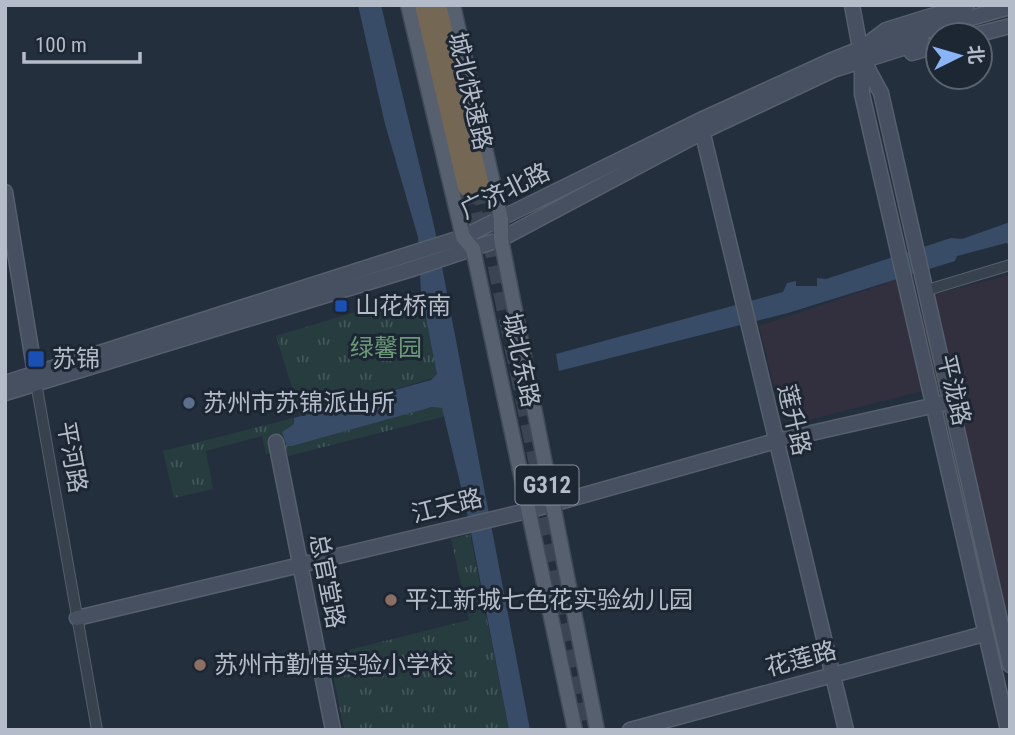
<svg xmlns="http://www.w3.org/2000/svg" width="1015" height="735" font-family="'Roboto Condensed','Noto Sans SC',sans-serif">
<defs>
<pattern id="grass-tufts" width="24" height="20" patternUnits="userSpaceOnUse" patternTransform="scale(1.75)"><rect width="24" height="20" fill="#263c3f"/><path d="M3 7l-1-3M5 7V3M7 7l1-3M15 17l-1-3M17 17v-4M19 17l1-3" fill="none" stroke="#435659"/></pattern>
</defs>
<rect width="100%" height="100%" fill="#242f3e"/>
<path fill="#32303f" d="M 1010,275 L 1010,639 L 953,383 L 797,423 L 782,417 L 759,326 L 896,280 L 906,318 L 934,312 L 930,295 Z"/>
<path fill="url(#grass-tufts)" d="M 421,292 L 437,366 L 436,377 L 301,417 L 276,336 Z
M 432,407 L 442,408 L 446,416 L 288,456 L 286,450 L 266,454 L 262,436 L 206,451 L 213,489 L 174,498 L 163,451 L 294,418 L 295,425 L 288,427 L 292,446 Z
M 470,534 L 509,730 L 344,730 L 329,655 L 469,620 L 451,539 Z"/>
<path fill="#394c67" d="M 358,5 L 381,5 L 435,230 L 530,730 L 509,730 L 467,512 L 442,408 L 432,407 L 292,446 L 287,446 L 282,432 L 294,424 L 294,418 L 431,380 L 437,374 L 421,292 L 418,237 L 385,124 Z
M 1010,222 L 1010,245 L 1006,243 L 957,256 L 955,261 L 788,313 L 559,371 L 556,354 L 783,292 L 787,283 L 796,281 L 796,286 L 817,286 L 817,278 L 826,279 L 951,238 L 962,239 Z"/>
<g fill="none" stroke-linecap="round" stroke-linejoin="round">
<path stroke="#3a4453" stroke-width="18" stroke-dasharray="18 9" stroke-linecap="butt" d="M 480,186 L 546,503
M 467,187 L 477,228
M 533,492 L 584,730"/>
<g stroke="#565f6c" stroke-width="12">
<path id="street" d="M 924,291 L 1010,265
M 35,377 L 97,730"/>
</g>
<g stroke="#565f6c" stroke-width="17">
<path id="secondary" d="M 852,5 L 862,59 L 862,94 L 1008,730
M 975,35 L 1010,26
M 870,42 L 886,30 L 967,5
M 912,53 L 938,45
M 863,60 L 881,93 L 1010,665
M 701,126 L 846,730
M 5,192 L 35,373
M 5,383 L 463,237 L 705,118 L 830,61 L 860,49 L 1010,7
M 5,393 L 415,268 L 501,239 L 710,128 L 833,70 L 922,42
M 276,442 L 333,730
M 77,618 L 531,510 L 776,441 L 949,402
M 630,730 L 984,634"/>
</g>
<g stroke="#414a57" stroke-width="17">
<path id="primary" d="M 408,5 L 463,237 L 473,249 L 575,730
M 453,5 L 501,219 L 501,239 L 597,730"/>
</g>
<g stroke="#434c59" stroke-width="20">
<path id="highway" d="M 424,5 L 467,187
M 437,5 L 480,186"/>
</g>
<use href="#street" stroke="#38414e" stroke-width="10"/>
<use href="#secondary" stroke="#465061" stroke-width="14"/>
<use href="#primary" stroke="#56606e" stroke-width="14"/>
<use href="#highway" stroke="#746855" stroke-width="18"/>
</g>
<g fill="#1a4fb4" stroke="#1d2633" stroke-width="2.5">
<rect x="334" y="299" width="14" height="14" rx="3.5"/>
<rect x="27" y="350" width="18" height="18" rx="3.5"/>
</g>
<circle fill="#5c6f8a" stroke="#1d2633" stroke-width="2.5" cx="189" cy="403" r="7"/>
<g fill="#8d6e63" stroke="#1d2633" stroke-width="2.5">
<circle cx="391" cy="600" r="7"/>
<circle cx="200" cy="665" r="7"/>
</g>
<g text-anchor="middle" dominant-baseline="central" stroke-width="6" stroke-linejoin="round" paint-order="stroke">
<rect fill="#1d2633" stroke="#878f9c" stroke-width="2" x="515.5" y="465.5" width="63" height="39" rx="5"/>
<g font-size="23" font-weight="bold" fill="#b4bcc9">
<text x="547" y="485">G312</text>
</g>
<g font-size="24" fill="#b4bcc9" stroke="#1d2633">
<text transform="translate(470 91) rotate(77)">城北快速路</text>
<text transform="translate(505 191) rotate(-26)">广济北路</text>
<text transform="translate(521 360) rotate(78)">城北东路</text>
<text transform="translate(954 390) rotate(77)">平泷路</text>
<text transform="translate(794 420) rotate(77)">莲升路</text>
<text transform="translate(72 457) rotate(80)">平河路</text>
<text transform="translate(447 506) rotate(-14)">江天路</text>
<text transform="translate(327 581) rotate(79)">总官堂路</text>
<text transform="translate(801 659) rotate(-15)">花莲路</text>
</g>
<g font-size="24" fill="#b4bcc9" stroke="#1d2633" text-anchor="start">
<text x="355" y="306">山花桥南</text>
<text x="52" y="359">苏锦</text>
<text x="203" y="403">苏州市苏锦派出所</text>
<text x="405" y="600">平江新城七色花实验幼儿园</text>
<text x="214" y="665">苏州市勤惜实验小学校</text>
</g>
<g font-size="24" fill="#6b9a76" stroke="#1d2633">
<text x="386" y="348">绿馨园</text>
</g>
</g>
<rect width="1015" height="735" fill="none" stroke="#b4bcc9" stroke-width="14"/>
<g transform="translate(959 56) rotate(85)"><circle r="33" fill="#1d2633" stroke="#59626f" stroke-width="2"/>
<path d="M0-5L12 26L0 18L-12 26Z" fill="#8ab4f8"/>
<text y="-10" font-size="19" font-weight="bold" text-anchor="middle" fill="#b4bcc9">北</text>
</g>
<path d="M24 52v10h116v-10" fill="none" stroke="#b4bcc9" stroke-width="3.5"/>
<text x="35" y="52" font-size="21" fill="#b4bcc9" stroke="#1d2633" stroke-width="5" paint-order="stroke">100 m</text>
</svg>
